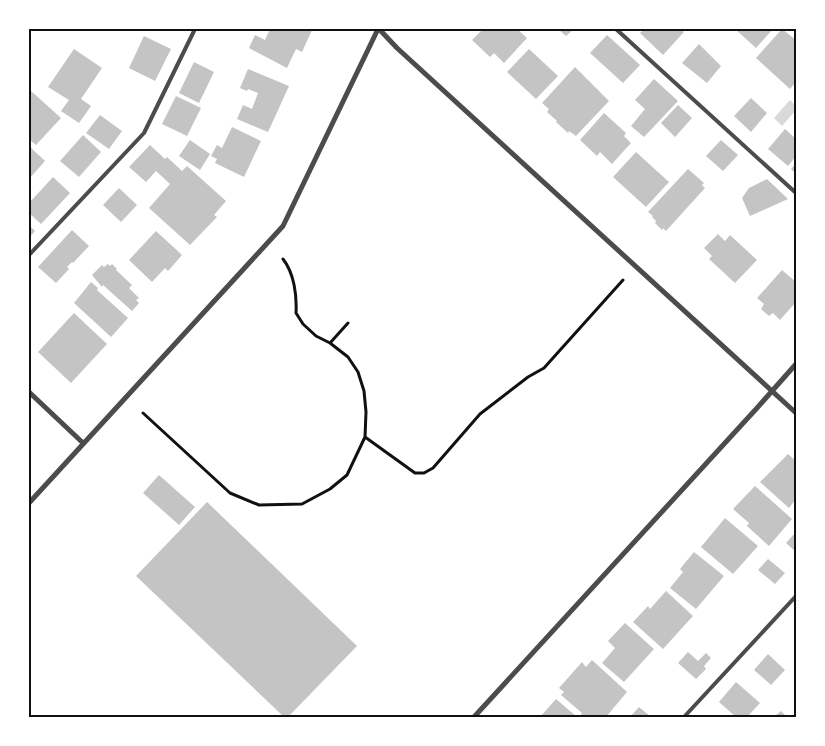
<svg xmlns="http://www.w3.org/2000/svg" width="825" height="746" font-family="Signika,sans-serif">
<rect width="100%" height="100%" fill="#fff"/>
<path fill="#d9d9d9" d="M 790,100 L 796,106 L 796,110 L 782,126 L 774,118 Z"/>
<path fill="#c4c4c4" d="M 264,29 L 309,29 L 312,30 L 302,52 L 296,49 L 287,68 L 249,48 L 255,35 L 265,40 L 269,31 Z
M 483,29 L 517,29 L 527,38 L 504,63 L 494,53 L 490,57 L 472,40 Z
M 558,29 L 574,29 L 566,36 Z
M 645,29 L 681,29 L 684,32 L 663,55 L 640,33 Z
M 735,29 L 773,29 L 756,48 Z
M 782,29 L 796,40 L 796,82 L 790,89 L 756,58 Z
M 607,35 L 640,65 L 623,83 L 590,53 Z
M 144,36 L 171,49 L 155,81 L 129,68 Z
M 699,44 L 721,66 L 707,83 L 682,63 Z
M 74,49 L 102,68 L 81,99 L 91,106 L 79,123 L 61,111 L 69,100 L 48,87 Z
M 529,49 L 558,76 L 536,99 L 507,72 Z
M 194,62 L 214,72 L 199,103 L 179,93 Z
M 575,67 L 609,101 L 576,136 L 569,131 L 568,133 L 556,122 L 557,121 L 547,112 L 549,109 L 542,103 Z
M 248,69 L 289,86 L 268,132 L 237,119 L 243,105 L 252,109 L 258,93 L 248,89 L 247,91 L 240,88 Z
M 654,79 L 678,101 L 644,137 L 631,126 L 645,109 L 635,100 Z
M 30,90 L 61,118 L 36,145 L 29,139 Z
M 176,96 L 201,108 L 187,136 L 162,124 Z
M 751,98 L 767,113 L 751,132 L 734,116 Z
M 678,105 L 692,118 L 675,137 L 661,123 Z
M 604,113 L 626,133 L 624,136 L 631,143 L 612,164 L 600,152 L 597,156 L 580,140 Z
M 100,115 L 122,131 L 109,149 L 86,133 Z
M 232,127 L 261,141 L 244,177 L 215,163 L 217,159 L 211,156 L 217,145 L 222,148 Z
M 785,129 L 796,139 L 796,156 L 788,166 L 768,149 Z
M 83,135 L 101,152 L 79,177 L 60,161 Z
M 190,140 L 210,154 L 200,170 L 179,156 Z
M 721,140 L 738,155 L 723,171 L 706,156 Z
M 150,145 L 165,159 L 167,157 L 182,171 L 187,166 L 226,201 L 214,215 L 217,217 L 190,245 L 149,208 L 170,184 L 156,171 L 146,182 L 129,167 Z
M 29,146 L 45,161 L 29,179 Z
M 636,152 L 669,182 L 646,207 L 613,177 Z
M 796,163 L 796,174 L 791,169 Z
M 688,169 L 704,183 L 702,185 L 705,188 L 666,231 L 663,228 L 662,230 L 655,223 L 656,221 L 652,217 L 653,216 L 648,212 Z
M 53,177 L 70,193 L 41,224 L 29,213 L 29,203 Z
M 767,179 L 788,199 L 750,216 L 742,198 L 749,188 Z
M 119,188 L 137,205 L 121,222 L 103,205 Z
M 29,225 L 35,231 L 29,238 Z
M 72,230 L 89,246 L 73,263 L 72,262 L 67,267 L 69,269 L 56,283 L 38,267 Z
M 156,231 L 182,255 L 168,271 L 165,268 L 152,282 L 129,260 Z
M 718,234 L 725,241 L 730,235 L 757,260 L 735,283 L 709,259 L 712,256 L 704,248 Z
M 108,264 L 110,266 L 112,264 L 117,269 L 116,270 L 132,285 L 129,288 L 139,298 L 136,300 L 139,303 L 132,311 L 103,285 L 102,287 L 92,275 L 102,265 L 104,267 Z
M 782,270 L 796,282 L 796,304 L 795,303 L 780,320 L 773,313 L 769,316 L 761,309 L 764,304 L 757,298 Z
M 91,282 L 98,288 L 97,290 L 128,318 L 111,337 L 74,303 Z
M 74,313 L 107,344 L 71,383 L 38,352 Z
M 788,454 L 796,461 L 796,499 L 789,508 L 760,482 Z
M 159,475 L 195,507 L 179,525 L 143,493 Z
M 755,486 L 792,519 L 769,546 L 747,526 L 749,523 L 733,509 Z
M 207,502 L 357,646 L 288,717 L 284,717 L 136,576 Z
M 725,518 L 758,546 L 733,574 L 701,547 Z
M 796,532 L 796,552 L 786,543 Z
M 694,552 L 724,576 L 696,609 L 670,588 L 683,572 L 680,569 Z
M 768,559 L 785,573 L 775,584 L 758,570 Z
M 666,591 L 693,616 L 663,649 L 633,622 L 648,606 L 650,609 Z
M 625,623 L 654,649 L 624,682 L 602,663 L 615,648 L 608,641 Z
M 688,652 L 698,661 L 706,653 L 711,658 L 704,666 L 706,669 L 696,679 L 678,663 Z
M 768,654 L 785,670 L 771,685 L 754,670 Z
M 592,660 L 627,692 L 606,717 L 584,717 L 581,714 L 582,713 L 561,695 L 564,692 L 559,688 L 582,662 L 586,667 Z
M 736,682 L 760,703 L 747,717 L 736,717 L 719,702 Z
M 556,699 L 577,717 L 540,717 Z
M 639,707 L 651,717 L 630,717 Z
M 781,711 L 787,717 L 774,717 Z"/>
<g fill="none" stroke-linecap="round" stroke-linejoin="round">
<path stroke="#111" stroke-width="3" d="M 330,343 L 348,323
M 143,413 L 230,493 L 259,505 L 302,504 L 330,489 L 347,475 L 365,437 L 366,412 L 364,391 L 358,372 L 348,357 L 330,343 L 316,336 L 303,324 L 296,313 C 297,295 294,273 283,259
M 365,437 L 415,473 L 424,473 L 433,468 L 480,414 L 528,377 L 544,368 L 623,280"/>
<path stroke="#4c4c4c" stroke-width="4" d="M 616,29 L 796,193
M 29,255 L 144,133 L 195,29
M 684,717 L 796,596"/>
<path stroke="#4c4c4c" stroke-width="5" d="M 379,29 L 397,48 L 796,413
M 29,392 L 83,443
M 29,503 L 283,226 L 378,29
M 474,717 L 757,408 L 796,364"/>
</g>
<rect width="825" height="746" fill="none" stroke="#ffffff" stroke-width="60"/>
<rect x="30" y="30" width="765" height="686" fill="none" stroke="#111" stroke-width="2"/>
</svg>
